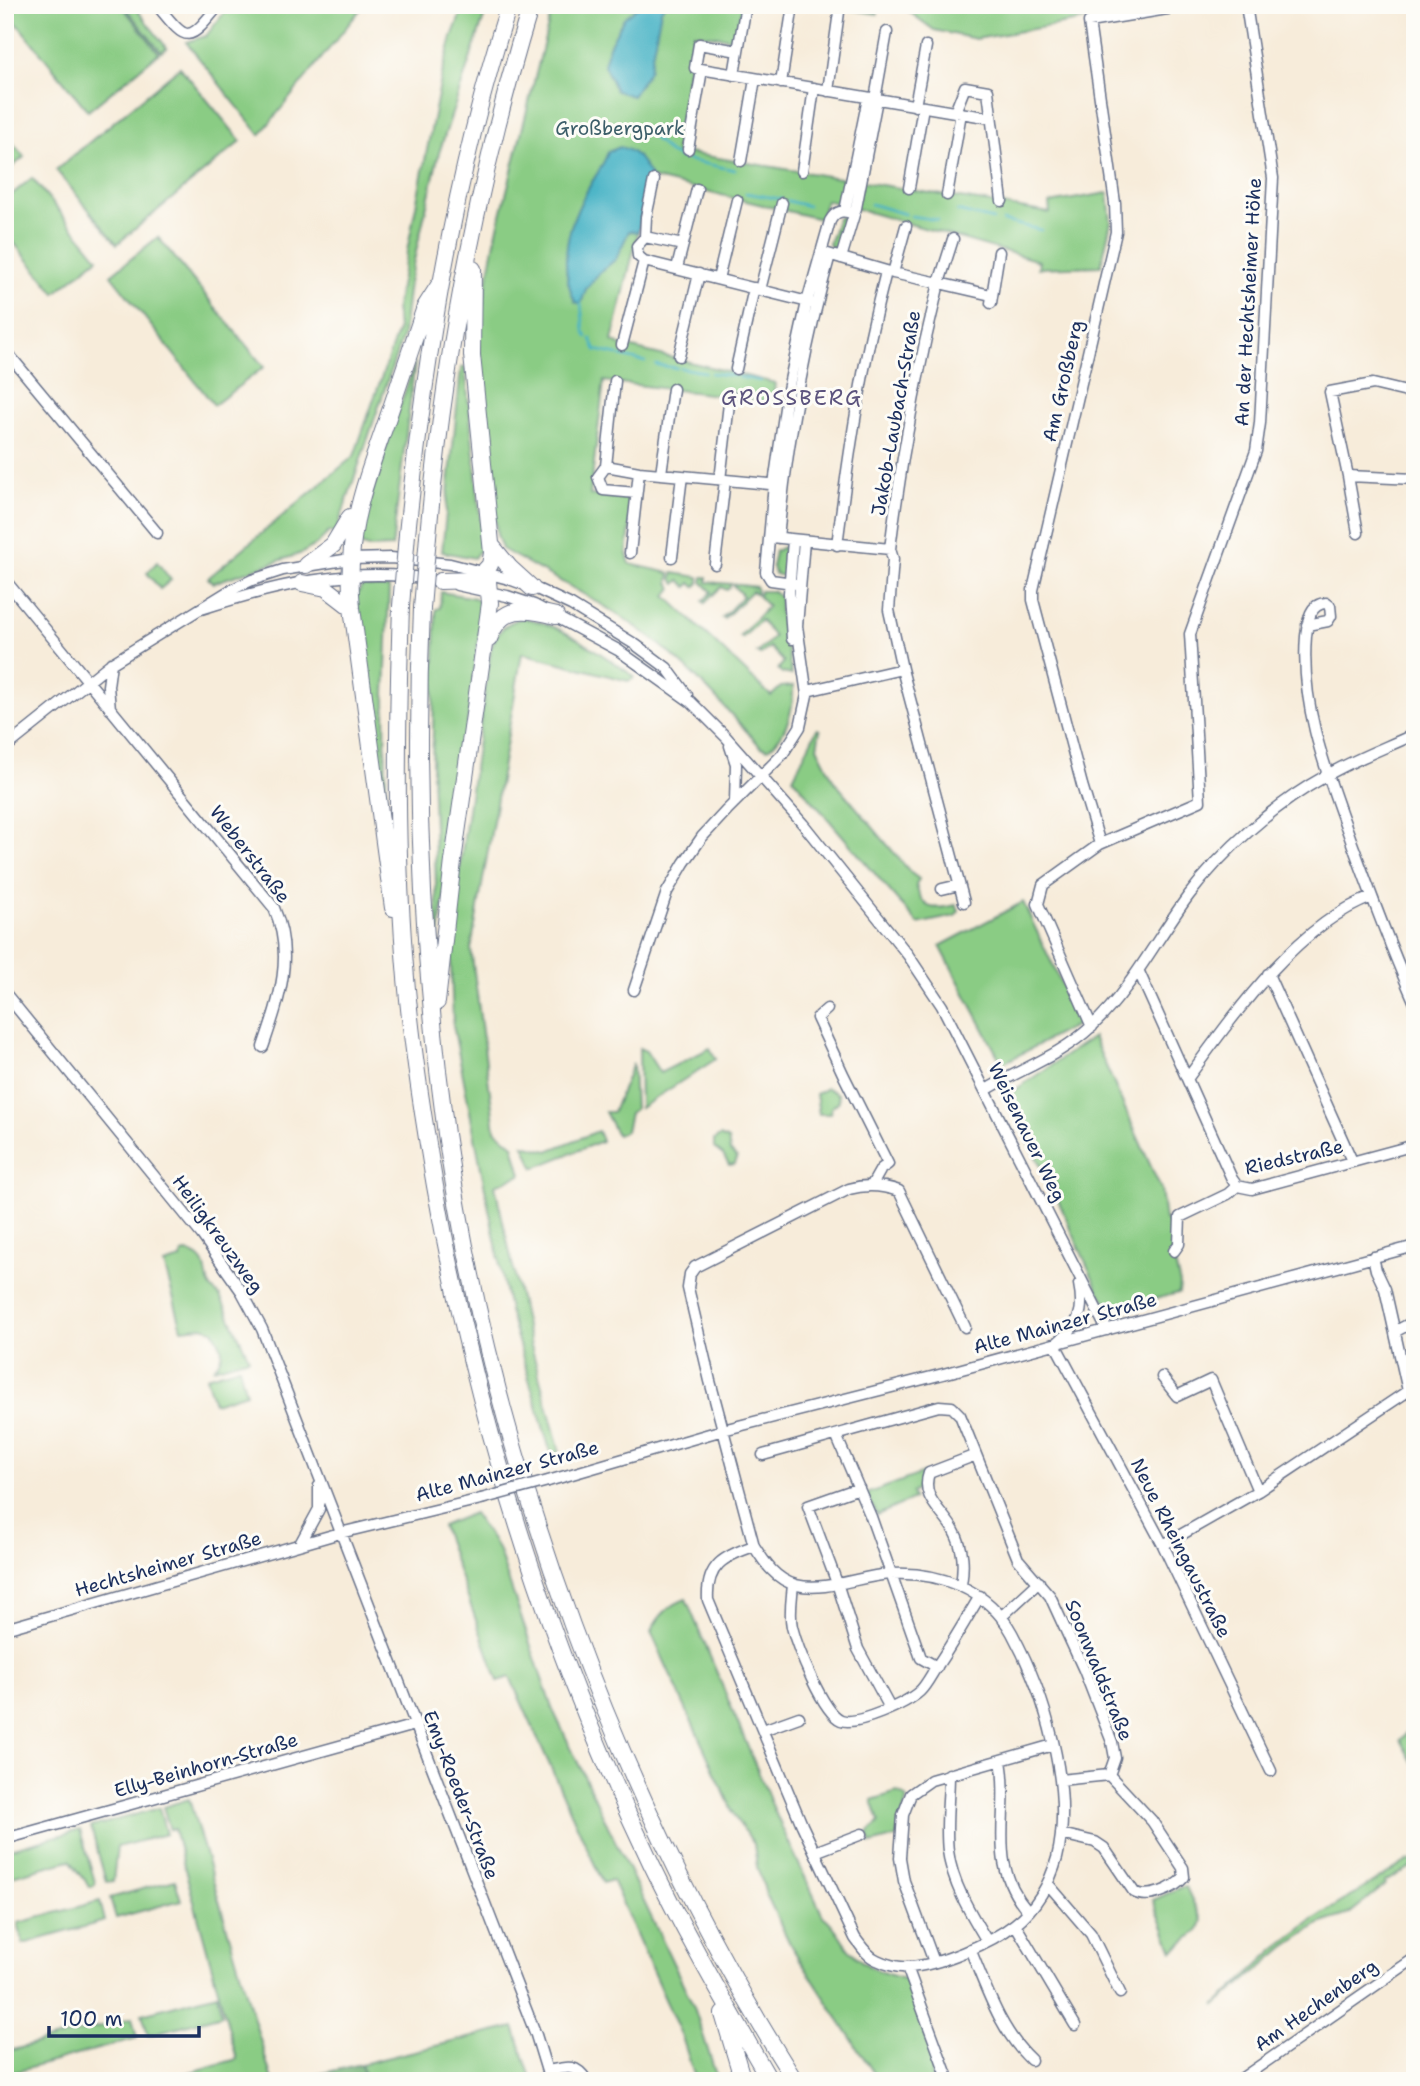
<svg xmlns="http://www.w3.org/2000/svg" width="1420" height="2086" font-family="'Shantell Sans',sans-serif">
<rect width="100%" height="100%" fill="#fdfcf7"/>
<filter id="ink" filterUnits="userSpaceOnUse"><feTurbulence type="fractalNoise" baseFrequency=".0143" numOctaves="2"/><feDisplacementMap in="SourceGraphic" scale="14" xChannelSelector="R" yChannelSelector="G"/><feConvolveMatrix kernelMatrix="1 2 1 2 8 2 1 2 1" color-interpolation-filters="sRGB"/></filter>
<filter id="wash" filterUnits="userSpaceOnUse"><feTurbulence type="fractalNoise" baseFrequency=".00686" numOctaves="4" result="noise"/><feDisplacementMap in="SourceGraphic" scale="28" xChannelSelector="R" yChannelSelector="G"/><feGaussianBlur stdDeviation="1.57" result="paint"/><feColorMatrix in="noise" values="0 0 0 0 0 0 0 0 0 0 0 0 0 0 0 0 0 1.4 0 .05"/><feComposite in="paint" operator="in"/></filter>
<g filter="url(#wash)">
<rect width="100%" height="100%" fill="#f7ecda"/>
<path fill="#8acc84" stroke="#527e71" stroke-width="2" d="M 5,5 L 121,5 L 159,53 L 88,111 L 5,9 Z
M 123,5 L 133,5 L 167,48 L 161,52 Z
M 230,5 L 364,5 L 260,135 L 186,42 L 206,36 Z
M 464,5 L 488,5 L 439,153 L 409,282 L 403,335 L 335,535 L 330,531 L 317,544 L 302,553 L 213,583 L 208,578 L 354,456 L 398,330 L 396,307 L 442,74 L 452,37 Z
M 553,5 L 742,5 L 736,39 L 694,33 L 676,151 L 1050,213 L 1049,203 L 1108,193 L 1111,222 L 1101,266 L 1038,268 L 1039,261 L 826,200 L 820,219 L 651,178 L 612,341 L 620,345 L 775,383 L 773,402 L 604,381 L 590,495 L 633,498 L 627,554 L 630,564 L 670,573 L 669,582 L 672,588 L 666,596 L 771,696 L 781,687 L 793,686 C 794,709 787,735 768,749 L 761,747 C 725,708 689,665 646,634 C 601,601 550,576 502,549 L 497,535 L 477,333 L 497,231 Z
M 825,5 L 878,5 L 878,14 Z
M 900,5 L 1171,5 L 976,39 L 934,30 Z
M 180,67 L 241,141 L 117,244 L 56,170 Z
M 5,133 L 24,157 L 5,173 Z
M 32,178 L 98,258 L 55,293 L 5,232 L 5,200 Z
M 844,217 L 847,222 L 839,246 L 832,249 L 829,244 L 838,218 Z
M 158,237 L 264,367 L 214,405 L 111,275 Z
M 415,362 L 392,547 L 368,548 L 355,543 L 357,533 Z
M 465,367 L 484,552 L 479,551 L 474,558 L 442,552 L 461,368 Z
M 783,547 L 787,551 L 786,577 L 775,574 L 772,567 L 775,551 Z
M 157,562 L 171,580 L 160,589 L 147,573 Z
M 673,573 L 699,577 L 699,583 L 695,587 L 691,583 L 687,587 L 680,580 L 676,584 L 672,579 Z
M 703,577 L 707,577 L 707,582 L 730,584 L 730,587 L 727,590 L 721,587 L 705,603 L 703,601 L 712,592 L 702,582 Z
M 732,584 L 756,587 L 757,595 L 752,591 L 724,619 L 722,618 L 743,596 Z
M 362,586 L 389,588 L 385,695 L 386,825 L 355,592 L 359,592 Z
M 760,591 L 773,591 L 780,597 L 780,614 L 792,675 L 782,673 L 778,669 L 784,662 L 770,647 L 760,655 L 757,653 L 774,637 L 761,620 L 742,638 L 740,636 L 768,606 L 759,597 Z
M 441,592 L 475,598 L 483,606 L 438,942 L 432,771 L 436,609 L 440,608 Z
M 524,618 C 565,625 600,654 634,676 L 633,679 L 628,681 L 522,653 L 471,949 L 495,1130 L 513,1145 L 521,1175 L 495,1185 L 527,1331 L 560,1452 L 551,1454 L 509,1311 L 453,1025 L 451,965 L 454,908 L 491,649 C 496,632 506,621 524,618 Z
M 817,729 L 820,730 L 817,747 L 834,781 L 911,873 L 919,879 L 916,885 C 923,911 933,910 956,905 L 959,911 L 955,916 L 918,924 L 793,778 Z
M 1023,902 L 1080,1023 L 1002,1064 L 940,946 Z
M 1093,1037 L 1161,1189 L 1165,1220 L 1175,1225 L 1172,1252 L 1180,1284 L 1179,1293 L 1119,1308 L 1108,1304 L 1099,1292 L 1053,1189 L 1056,1186 L 1054,1181 L 1049,1183 L 1006,1096 Z
M 639,1048 L 646,1051 L 660,1073 L 710,1048 L 716,1059 L 640,1108 Z
M 633,1063 L 635,1109 L 630,1113 L 626,1131 L 617,1135 L 605,1112 L 613,1112 Z
M 827,1088 L 838,1094 L 839,1101 L 831,1108 L 830,1114 L 819,1114 L 816,1094 Z
M 598,1131 L 602,1141 L 534,1168 L 524,1145 L 548,1151 Z
M 720,1136 L 728,1140 L 730,1151 L 737,1158 L 735,1164 L 729,1165 L 723,1155 L 714,1148 L 714,1140 Z
M 187,1252 C 219,1263 195,1279 220,1296 L 249,1358 L 214,1368 C 227,1351 222,1347 213,1330 L 202,1327 L 182,1329 L 164,1264 L 181,1259 L 182,1253 Z
M 239,1367 L 246,1393 L 214,1403 L 206,1377 Z
M 923,1473 L 925,1485 L 912,1493 L 914,1499 L 877,1515 L 867,1496 L 869,1493 Z
M 473,1513 L 498,1549 L 552,1708 L 694,2007 L 718,2081 L 696,2081 L 682,2037 L 612,1880 L 603,1883 L 510,1677 L 498,1681 L 442,1526 Z
M 686,1599 L 778,1819 L 823,1916 C 837,1926 840,1939 851,1951 C 865,1968 885,1974 905,1979 L 936,2065 L 931,2075 L 933,2081 L 879,2081 L 791,1946 L 767,1896 L 757,1867 L 754,1844 L 736,1819 L 651,1632 C 658,1616 669,1605 686,1599 Z
M 1411,1728 L 1415,1734 L 1415,1767 L 1400,1740 Z
M 897,1792 L 907,1798 L 897,1837 L 871,1844 L 868,1833 L 879,1822 L 872,1800 Z
M 189,1799 L 272,2080 L 271,2081 L 159,2081 L 237,2059 L 174,1829 L 170,1830 L 163,1807 Z
M 159,1808 L 166,1834 L 117,1847 L 113,1881 L 106,1882 L 91,1827 Z
M 80,1830 L 95,1882 L 93,1886 L 90,1887 L 70,1860 L 5,1878 L 5,1850 Z
M 1415,1860 L 1415,1865 L 1385,1882 L 1385,1885 L 1349,1914 L 1319,1924 L 1285,1947 L 1215,2006 L 1275,1949 L 1313,1920 L 1406,1862 Z
M 175,1880 L 181,1900 L 116,1918 L 110,1898 Z
M 1182,1887 L 1186,1887 L 1202,1921 L 1198,1931 L 1173,1951 L 1153,1900 Z
M 100,1901 L 105,1921 L 23,1944 L 18,1923 Z
M 217,1994 L 222,2015 L 148,2035 L 142,2014 Z
M 132,2018 L 137,2038 L 5,2075 L 5,2052 Z
M 514,2027 L 532,2081 L 366,2081 L 361,2064 Z"/>
<path fill="#6fb072" stroke="#457068" stroke-width="2" d="M 361,2064 L 366,2081 L 305,2081 L 304,2078 Z"/>
<path fill="#49b4c6" stroke="#327292" stroke-width="2" d="M 640,5 L 665,5 L 661,10 L 649,71 L 632,96 L 616,91 L 604,65 L 609,46 L 624,18 Z
M 620,147 C 637,151 643,163 651,177 L 638,232 L 629,231 L 616,259 L 599,273 L 586,289 L 581,304 L 575,302 C 558,265 567,226 587,191 C 594,177 603,167 608,152 Z"/>
<g fill="none" stroke-linecap="round" stroke-linejoin="round">
<path stroke="#49b4c6" stroke-width="2.5" d="M 653,137 L 669,153 L 683,159
M 687,160 L 735,170
M 746,193 L 781,199
M 788,201 L 808,206
M 871,204 L 905,214
M 957,211 L 993,220
M 911,216 L 938,220
M 1003,221 L 1041,230
M 581,304 L 584,331 L 587,337
M 591,339 L 596,350 L 618,355
M 621,356 L 645,362
M 656,365 L 677,368
M 681,368 L 705,372
M 711,373 L 734,376
M 738,377 L 761,381"/>
</g>
</g>
<g filter="url(#ink)">
<g fill="none" stroke-linecap="round" stroke-linejoin="round">
<g stroke="#687189" stroke-width="13">
<path id="minor" d="M 157,5 C 188,43 187,44 219,5
M 738,51 L 746,5
M 734,75 L 738,51 L 699,44 L 695,68 C 793,85 892,102 991,118
M 781,83 L 793,5
M 828,91 L 839,12
M 875,99 L 887,32
M 915,106 L 926,46
M 955,112 L 965,87 L 988,91 L 1002,201
M 688,149 L 702,70
M 741,161 L 755,79
M 802,171 L 814,88
M 909,188 L 923,107
M 947,195 L 961,113
M 845,211 L 868,98
M 645,237 L 646,217 L 654,180
M 953,239 L 939,283 L 991,295
M 683,245 L 645,237 L 637,246 L 638,256 L 644,261 L 812,303
M 821,252 L 893,273 L 939,283 C 917,371 901,459 890,549 L 893,559 L 889,610 L 902,669 L 964,902
M 841,258 L 856,208 L 877,99
M 677,268 L 697,189
M 893,273 L 906,226
M 718,279 L 737,200
M 760,290 L 782,203
M 991,303 L 999,252
M 622,345 L 644,261
M 5,350 L 157,533
M 679,356 L 699,274
M 736,369 L 754,288
M 615,381 L 606,466 L 598,477 L 603,490 L 636,493
M 1415,394 L 1373,384 L 1330,392 L 1348,476 L 1415,479
M 606,466 L 639,472 L 780,485
M 661,473 L 673,389
M 1348,476 L 1358,533
M 720,480 L 730,395
M 771,537 L 890,549
M 778,538 C 787,442 804,347 830,255
M 837,545 C 849,452 862,362 886,272
M 630,553 L 639,472
M 672,557 L 682,476
M 715,564 L 725,480
M 5,580 L 274,908 C 295,956 279,1000 263,1047
M 800,584 L 771,580 L 766,572 L 774,484 L 787,394 L 807,302 L 830,221 C 836,210 843,210 854,214
M 457,585 L 507,596 L 534,605 L 618,650 L 691,702 L 726,737 L 803,824 L 908,955 L 942,1006 L 1107,1330
M 201,609 C 272,586 353,566 428,579
M 1307,625 L 1328,621 L 1331,616 L 1330,606 L 1326,603 C 1309,604 1308,621 1306,636 C 1300,708 1328,776 1352,843 C 1372,897 1391,950 1415,1003
M 792,639 L 789,593 L 793,540
M 807,691 L 902,669
M 110,709 L 108,686 L 111,663
M 730,746 L 736,764 L 735,802
M 5,748 L 109,665 L 229,591 L 252,580 L 283,570 L 350,559 L 391,558 L 450,564 L 509,579 L 539,590 L 571,605 L 636,645 L 667,668 L 687,695
M 1100,844 L 1082,785 L 1033,600 L 1033,590 L 1116,232 L 1115,203 L 1089,22 L 1191,5
M 942,889 L 959,885
M 1139,972 L 1232,1179 L 1237,1186
M 1268,974 L 1352,1161
M 634,990 L 667,892 L 684,863 L 702,837 L 727,810 L 782,755 L 800,727 L 807,695 L 797,626 L 804,541
M 5,993 L 202,1235 L 242,1292 L 262,1329 L 536,2035 L 550,2081
M 827,1009 L 817,1018 L 844,1076 L 888,1164 L 881,1169 L 872,1185
M 1092,1027 L 1038,904 L 1043,885 L 1100,844 L 1200,801 L 1190,634 L 1256,451 L 1260,423 L 1273,178 L 1246,5
M 1187,1079 C 1233,1016 1297,924 1372,897
M 986,1090 C 1021,1069 1061,1055 1091,1027 C 1132,989 1156,939 1189,895 C 1222,851 1275,804 1324,777 C 1352,760 1385,748 1415,734
M 1237,1186 L 1252,1189 L 1415,1145
M 1174,1251 L 1179,1244 L 1180,1217 L 1228,1194 L 1237,1186
M 1396,1331 L 1415,1321
M 1057,1343 C 1079,1324 1085,1313 1079,1284
M 1055,1344 L 1163,1545 L 1271,1771
M 1162,1377 L 1177,1396 L 1211,1380 L 1258,1491
M 836,1435 L 871,1517 L 921,1658 L 937,1667
M 763,1455 L 939,1406 L 952,1407 L 960,1415 L 1018,1559 L 1050,1596 L 1084,1670 L 1112,1742 L 1115,1758 L 1109,1775 L 1152,1821 L 1183,1868 L 1184,1877 C 1174,1889 1148,1900 1134,1892 L 1104,1848 L 1095,1842 L 1061,1834
M 548,1481 L 723,1430 L 947,1373 L 1415,1246
M 859,1488 L 808,1506 L 837,1583 L 858,1649 L 890,1708
M 300,1544 L 319,1509 L 319,1486
M 1163,1545 L 1258,1491 L 1408,1391 L 1385,1289 L 1376,1270 L 1373,1257
M 754,1546 C 764,1562 776,1580 796,1585 C 826,1592 859,1576 890,1574 C 938,1571 988,1589 1012,1633 C 1045,1694 1074,1789 1057,1858 C 1050,1883 1036,1908 1015,1924 C 991,1943 938,1966 908,1967 C 898,1968 885,1964 877,1960 C 867,1956 861,1946 855,1938 L 802,1825 L 708,1600 C 706,1565 724,1556 754,1546 Z
M 754,1546 L 710,1381 L 688,1288 L 690,1274 L 695,1267 L 849,1189 C 866,1184 882,1185 899,1191 L 965,1327
M 793,1584 C 792,1598 789,1613 792,1627 C 797,1647 823,1713 841,1720 C 857,1726 907,1703 920,1691 C 926,1685 930,1677 935,1669 C 951,1646 965,1621 980,1596
M 961,1585 C 964,1566 964,1549 954,1531 C 943,1511 920,1498 929,1473 L 976,1455
M 1001,1617 L 1039,1582
M 5,1629 L 340,1533 L 481,1499
M 763,1730 L 799,1717
M 1001,1760 C 1011,1817 985,1861 1028,1911
M 949,1774 C 949,1799 945,1826 948,1851 C 952,1883 970,1913 987,1941
M 1060,1780 L 1109,1775
M 5,1839 L 415,1725
M 815,1852 L 862,1834
M 1048,1884 L 1091,1934 L 1120,1993
M 1015,1924 L 1075,2025
M 970,1949 C 986,1987 1000,2031 1031,2060
M 934,1962 L 904,1881 L 900,1858 L 903,1815 L 911,1794 L 931,1780 L 1053,1745
M 907,1967 L 949,2081
M 548,2071 C 566,2067 576,2063 587,2081
M 1238,2081 L 1415,1958"/>
</g>
<g stroke="#687189" stroke-width="18">
<path id="highway" d="M 407,534 C 425,355 454,177 509,5
M 428,536 C 444,356 478,178 531,5
M 492,546 L 510,568 L 532,588
M 306,565 L 333,545 L 350,517
M 440,581 L 476,580 L 490,565 L 492,553 L 472,355 L 473,269
M 302,583 L 326,588 L 352,608
M 401,606 C 397,730 395,854 406,978 C 412,1048 423,1117 435,1186 C 476,1420 548,1648 651,1863 C 687,1938 729,2009 770,2081
M 422,608 C 414,784 422,959 446,1134 C 493,1461 619,1802 795,2081
M 489,639 C 501,604 526,608 556,616
M 393,908 L 352,608 C 345,533 363,489 387,420 C 400,382 412,345 425,307 L 441,282
M 437,1002 L 453,861 L 490,603 L 488,581 L 484,572
M 723,2014 L 743,2081"/>
</g>
<use href="#minor" stroke="#fff" stroke-width="10"/>
<use href="#highway" stroke="#fff" stroke-width="16"/>
<g stroke="#687189" stroke-width="13" stroke-linecap="butt">
<path id="minor-bridge" d="M 481,1499 L 548,1481"/>
</g>
<g stroke="#687189" stroke-width="18" stroke-linecap="butt">
<path id="highway-bridge" d="M 401,606 L 407,534
M 422,608 L 428,536"/>
</g>
<use href="#minor-bridge" stroke="#fff" stroke-width="10"/>
<use href="#highway-bridge" stroke="#fff" stroke-width="16"/>
</g>
</g>
<g text-anchor="middle" dominant-baseline="central" stroke-width="6" stroke-linejoin="round" paint-order="stroke">
<g font-size="19" fill="#3c5e69" stroke="#fdfcf7">
<text x="620" y="128">Großbergpark</text>
</g>
<g font-size="19" fill="#1b2f5e" stroke="#fdfcf7">
<text transform="translate(1248 302) rotate(-87)">An der Hechtsheimer Höhe</text>
<text transform="translate(1063 381) rotate(-77)">Am Großberg</text>
<text transform="translate(896 413) rotate(-80)">Jakob-Laubach-Straße</text>
<text transform="translate(250 854) rotate(52)">Weberstraße</text>
<text transform="translate(1027 1132) rotate(64)">Weisenauer Weg</text>
<text transform="translate(1294 1157) rotate(-13)">Riedstraße</text>
<text transform="translate(218 1234) rotate(54)">Heiligkreuzweg</text>
<text transform="translate(1065 1323) rotate(-15)">Alte Mainzer Straße</text>
<text transform="translate(507 1471) rotate(-15)">Alte Mainzer Straße</text>
<text transform="translate(1181 1548) rotate(63)">Neue Rheingaustraße</text>
<text transform="translate(168 1564) rotate(-16)">Hechtsheimer Straße</text>
<text transform="translate(1099 1670) rotate(68)">Soonwaldstraße</text>
<text transform="translate(206 1765) rotate(-16)">Elly-Beinhorn-Straße</text>
<text transform="translate(461 1795) rotate(69)">Emy-Roeder-Straße</text>
<text transform="translate(1316 2005) rotate(-35)">Am Hechenberg</text>
</g>
<g font-size="21" letter-spacing="2" fill="#5c547e" stroke="#fdfcf7">
<text x="792" y="398">GROSSBERG</text>
</g>
</g>
<rect width="1420" height="2086" fill="none" stroke="#fdfcf7" stroke-width="28"/>
<path d="M49 2026v10h150v-10" fill="none" stroke="#1b2f5e" stroke-width="3.5"/>
<text x="60" y="2026" font-size="21" fill="#1b2f5e" stroke="#fdfcf7" stroke-width="5" paint-order="stroke">100 m</text>
</svg>
